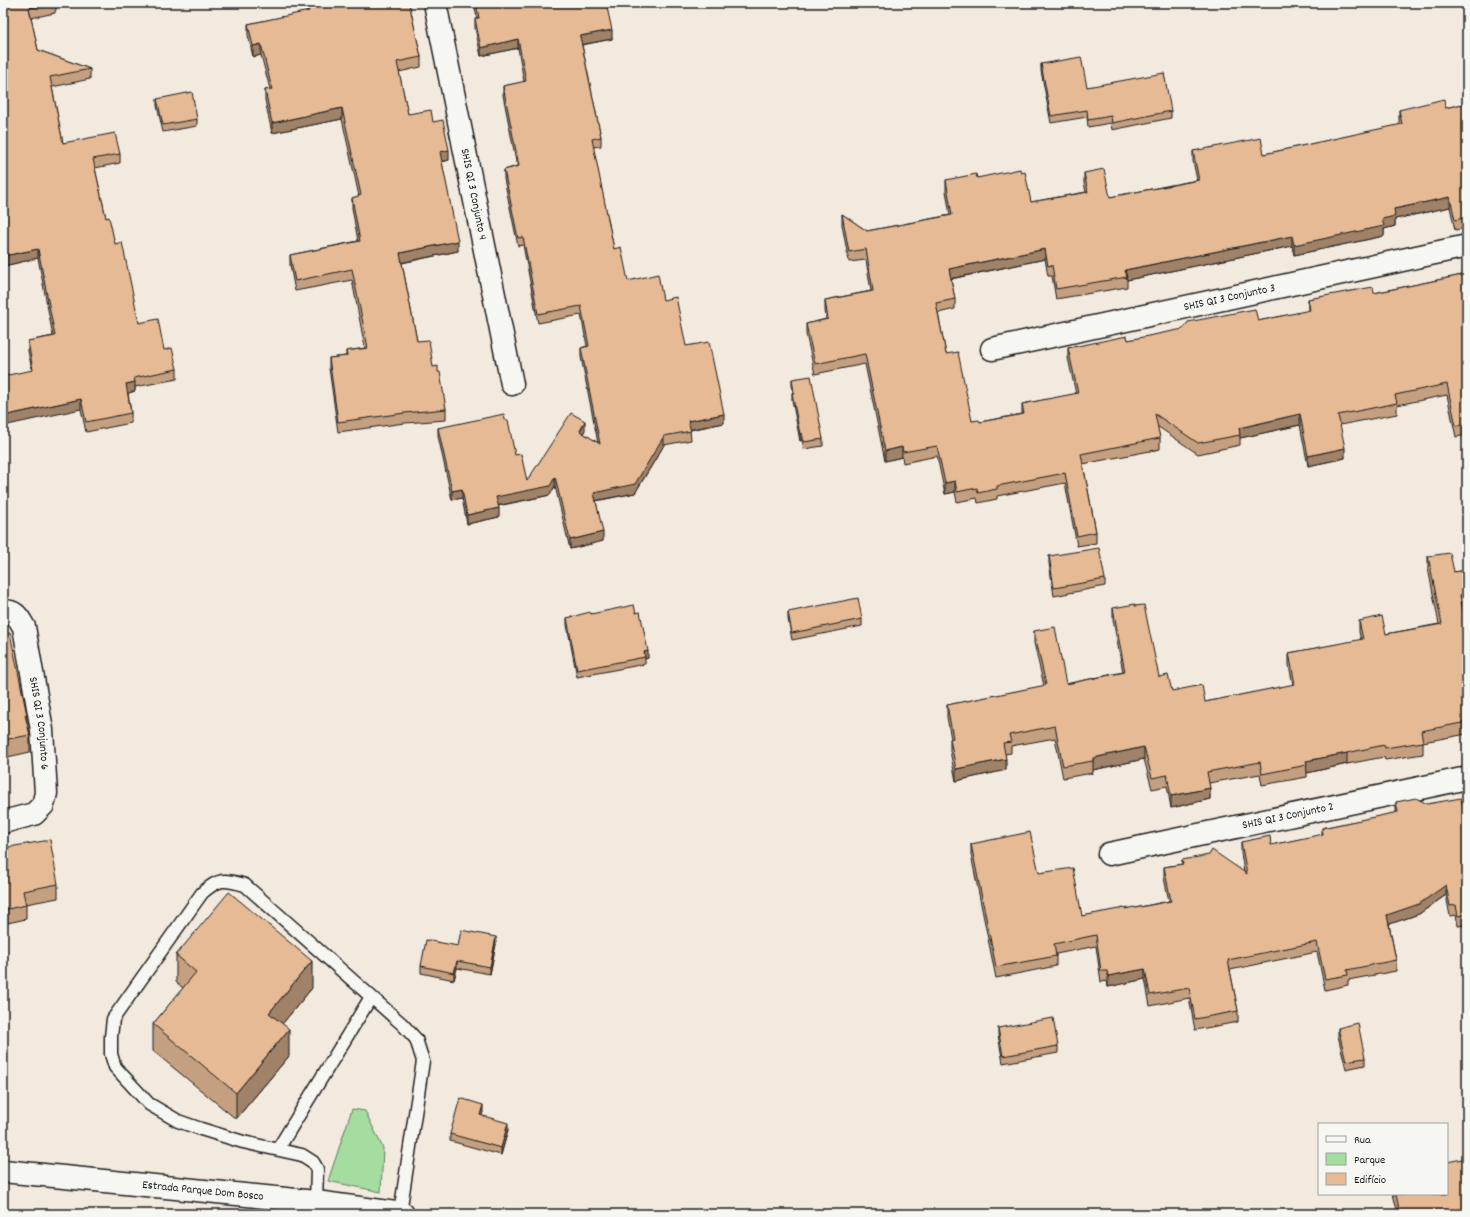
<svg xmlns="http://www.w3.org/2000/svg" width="1470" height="1217" font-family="Dekko,sans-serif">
<rect width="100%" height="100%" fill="#f3eadf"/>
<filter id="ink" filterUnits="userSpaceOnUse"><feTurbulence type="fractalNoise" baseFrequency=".025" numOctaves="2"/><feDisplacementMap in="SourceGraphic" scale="8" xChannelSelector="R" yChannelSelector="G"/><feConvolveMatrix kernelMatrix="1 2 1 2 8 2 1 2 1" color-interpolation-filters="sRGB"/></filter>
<g filter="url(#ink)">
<path fill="#a5dca0" stroke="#607c5e" d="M 352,1109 L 365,1111 L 383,1148 L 381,1192 L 328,1181 Z"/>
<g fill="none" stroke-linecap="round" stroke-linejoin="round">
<g stroke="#1c1c1c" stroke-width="15">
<path id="service" d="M 278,1149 L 371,997
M 316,1202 L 317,1169 L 313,1162 L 302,1155 L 243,1142 L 201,1129 L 178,1121 L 149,1104 L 115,1067 L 111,1054 L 111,1037 L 113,1019 L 202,893 C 219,878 224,879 245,885 L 402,1024 L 416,1039 L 423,1061 L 400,1213"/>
</g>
<g stroke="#1c1c1c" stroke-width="25">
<g id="minor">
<path id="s1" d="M 435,3 L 512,384"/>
<path id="s2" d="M 992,349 L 1467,246"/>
<path id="s3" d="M 3,611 C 16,611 18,617 24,627 L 42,730 L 46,793 L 43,805 L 34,814 L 3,822"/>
<path id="s4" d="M 1109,854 L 1467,778"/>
</g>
</g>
<g stroke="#1c1c1c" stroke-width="25">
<g id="primary">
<path id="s5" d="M 3,1171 L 316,1202 L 403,1214"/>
</g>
</g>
<use href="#service" stroke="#f6f6f2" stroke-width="12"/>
<use href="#minor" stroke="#f6f6f2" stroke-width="22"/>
<use href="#primary" stroke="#f6f6f2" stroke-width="22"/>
</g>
<path fill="#c5a080" stroke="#1c1c1c" d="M 3,3 L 56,3 L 56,10 L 55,11 L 55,13 L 31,18 L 38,50 L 90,69 L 90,79 L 52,87 L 63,143 L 120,154 L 120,163 L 95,168 L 106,218 L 115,244 L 139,323 L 164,350 L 177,369 L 177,379 L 135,387 L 135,391 L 128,393 L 131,413 L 131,423 L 86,432 L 81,409 L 32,370 L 28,351 L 28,341 L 53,336 L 38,258 L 4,266 L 3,263 Z
M 305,3 L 409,3 L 421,57 L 421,67 L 399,72 L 408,114 L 433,122 L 449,160 L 442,162 L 458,251 L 402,263 L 417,341 L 433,367 L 438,372 L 446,409 L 446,420 L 405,423 L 338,432 L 329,368 L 329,358 L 346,356 L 346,351 L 365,348 L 352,280 L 295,291 L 290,265 L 290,255 L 358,241 L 352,208 L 352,198 L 359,196 L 342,119 L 272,133 L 265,100 L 265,90 L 270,89 L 261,55 L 253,57 L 248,35 L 248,24 L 307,12 Z
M 474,3 L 606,3 L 612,39 L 582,45 L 601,137 L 601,146 L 593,147 L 614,249 L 628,281 L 663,300 L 724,423 L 690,430 L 691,440 L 664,445 L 635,493 L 596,501 L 603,541 L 570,549 L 555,486 L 550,495 L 498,506 L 499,517 L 467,524 L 462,498 L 452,500 L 438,436 L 438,428 L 505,420 L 515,455 L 527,481 L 585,430 L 583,433 L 598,443 L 581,357 L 581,348 L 587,346 L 581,315 L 538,323 L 523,245 L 518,246 L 504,179 L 504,170 L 517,166 L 503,95 L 503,86 L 524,82 L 518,48 L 481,56 L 475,28 L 475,19 L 477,18 Z
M 1041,64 L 1087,87 L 1171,111 L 1171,118 L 1112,130 L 1111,123 L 1088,127 L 1087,117 L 1051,123 L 1041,71 Z
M 157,99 L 197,119 L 197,126 L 163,132 L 157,106 Z
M 1467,103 L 1467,228 L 1455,230 L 1450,207 L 1395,219 L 1395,226 L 1384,229 L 1384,236 L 1294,255 L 1292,246 L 1127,280 L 1127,287 L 1056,299 L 1052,276 L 1048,276 L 1045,259 L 951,279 L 955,299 L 955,309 L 938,313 L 946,354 L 972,421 L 980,422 L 1022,414 L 1022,404 L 1076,394 L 1068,358 L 1068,348 L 1128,340 L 1258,321 L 1308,311 L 1308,299 L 1374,293 L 1467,274 L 1467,435 L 1456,437 L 1447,395 L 1397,405 L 1397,414 L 1340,425 L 1345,458 L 1308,466 L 1300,425 L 1240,438 L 1240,445 L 1198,454 L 1157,426 L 1160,438 L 1160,449 L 1083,464 L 1096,532 L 1096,543 L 1077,546 L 1065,483 L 997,496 L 997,499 L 978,503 L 977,498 L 957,502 L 955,492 L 945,494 L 937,456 L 903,463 L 902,457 L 885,461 L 865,364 L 815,374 L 806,334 L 806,324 L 826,319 L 825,310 L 825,300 L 871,291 L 866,260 L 849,262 L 842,225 L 842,214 L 867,231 L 950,215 L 946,191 L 946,180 L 977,178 L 1021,173 L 1031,202 L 1086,192 L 1084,183 L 1084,173 L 1110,197 L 1197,180 L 1193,161 L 1193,151 L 1264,154 L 1400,125 L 1399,120 L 1399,110 L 1445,108 Z
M 792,379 L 823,439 L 823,446 L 804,449 L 802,440 L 800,441 L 792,400 L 792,393 L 793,393 L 792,386 Z
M 1049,556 L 1105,579 L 1105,586 L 1054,596 L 1049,563 Z
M 1428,556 L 1454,572 L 1467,570 L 1467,605 L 1462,606 L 1467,632 L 1467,734 L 1423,742 L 1423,754 L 1385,760 L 1384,757 L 1347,764 L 1307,773 L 1307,777 L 1262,785 L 1260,774 L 1209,783 L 1210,799 L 1171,808 L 1167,786 L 1152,789 L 1144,759 L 1093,770 L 1093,773 L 1063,778 L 1055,738 L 1011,746 L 1011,753 L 1005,754 L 1006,770 L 956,781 L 950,751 L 950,739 L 951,739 L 947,717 L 947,705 L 1044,686 L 1034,643 L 1034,631 L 1066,684 L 1123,672 L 1113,620 L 1113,608 L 1159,677 L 1172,691 L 1205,702 L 1293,685 L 1289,665 L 1289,653 L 1361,640 L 1359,632 L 1359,621 L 1386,634 L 1439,624 L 1428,568 Z
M 788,612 L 862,619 L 862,626 L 792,640 L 788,619 Z
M 636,613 L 648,658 L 645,659 L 645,664 L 577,677 L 567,625 L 567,618 L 591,614 Z
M 3,634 L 27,715 L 27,724 L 30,735 L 30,752 L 3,758 Z
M 1396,802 L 1463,807 L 1467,806 L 1467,925 L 1458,926 L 1456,915 L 1450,916 L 1446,895 L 1419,914 L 1389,924 L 1396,960 L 1396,971 L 1348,980 L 1348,985 L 1325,990 L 1317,952 L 1230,970 L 1238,1011 L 1238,1022 L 1195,1030 L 1189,998 L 1150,1006 L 1145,979 L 1108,987 L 1107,981 L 1101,982 L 1096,946 L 1056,954 L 1056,966 L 996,978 L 971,855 L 971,844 L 1039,873 L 1082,916 L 1125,909 L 1135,908 L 1169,901 L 1164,878 L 1164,867 L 1182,864 L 1182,860 L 1244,872 L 1241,853 L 1241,842 L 1271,845 L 1322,835 L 1322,828 L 1396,813 Z
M 3,848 L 58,884 L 58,898 L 26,904 L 26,919 L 3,924 Z
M 496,944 L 490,974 L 457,968 L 454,980 L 421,973 L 421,966 L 458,946 Z
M 176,955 L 312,988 L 282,1024 L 289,1056 L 236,1119 L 153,1051 L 153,1024 L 183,988 L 176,982 Z
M 998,1028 L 1058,1046 L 1058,1053 L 1003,1063 L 998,1035 Z
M 1338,1028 L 1365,1058 L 1365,1065 L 1346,1069 L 1338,1036 Z
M 483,1112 L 481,1116 L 508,1130 L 501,1155 L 450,1141 L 450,1134 Z
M 1467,1138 L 1467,1214 L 1398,1214 L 1393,1194 L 1447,1194 L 1467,1158 L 1465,1148 L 1465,1139 Z"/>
<path fill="#a08268" stroke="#1c1c1c" d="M 612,30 L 612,39 L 580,45 L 580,36 Z
M 518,39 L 518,48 L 481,56 L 481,48 Z
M 261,44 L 261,55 L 253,57 L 253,46 Z
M 342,108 L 342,119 L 272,133 L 272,123 Z
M 449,150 L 449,160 L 440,162 L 440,152 Z
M 1450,197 L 1450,207 L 1395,219 L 1395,226 L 1384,229 L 1384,236 L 1294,255 L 1294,245 L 1382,219 L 1394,209 Z
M 1292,236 L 1292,246 L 1127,280 L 1125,270 Z
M 458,241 L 458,251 L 400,263 L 400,253 Z
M 38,249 L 38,258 L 4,266 L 4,256 Z
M 1045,249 L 1045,259 L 949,279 L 949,269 Z
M 135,382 L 135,391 L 126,394 L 126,384 Z
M 81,399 L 81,409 L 3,426 L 3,416 Z
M 724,414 L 724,423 L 688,430 L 688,421 Z
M 1300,414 L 1300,425 L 1240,438 L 1239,428 Z
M 585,421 L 585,430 L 580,440 L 580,431 Z
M 802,433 L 802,440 L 800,441 L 800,434 Z
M 664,436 L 664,445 L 635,493 L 594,501 L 594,493 Z
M 902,447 L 902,457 L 885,461 L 885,451 Z
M 1345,448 L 1345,458 L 1308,466 L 1308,456 Z
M 555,477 L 555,486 L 550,495 L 496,506 L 496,497 Z
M 955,481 L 955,492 L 945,494 L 945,483 Z
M 462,489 L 462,498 L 452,500 L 452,491 Z
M 499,508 L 499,517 L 467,524 L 467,515 Z
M 7,529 L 7,537 L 3,537 L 3,530 Z
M 603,532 L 603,541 L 570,549 L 570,540 Z
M 648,651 L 648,658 L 645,659 L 644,652 Z
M 1144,747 L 1144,759 L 1093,770 L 1093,758 Z
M 1347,753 L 1347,764 L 1307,773 L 1306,761 Z
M 1006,759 L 1006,770 L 956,781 L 956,769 Z
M 1210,788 L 1210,799 L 1171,808 L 1171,796 Z
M 1446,885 L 1446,895 L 1419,914 L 1387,925 L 1387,915 Z
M 496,937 L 496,944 L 490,974 L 490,967 Z
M 312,961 L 312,988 L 269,1040 L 269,1013 Z
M 457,961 L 457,968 L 454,980 L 454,973 Z
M 1145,969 L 1145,979 L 1108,987 L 1108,976 Z
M 289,1029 L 289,1056 L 236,1119 L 236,1093 Z
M 483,1105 L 483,1112 L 480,1122 L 480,1115 Z
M 508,1123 L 508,1130 L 501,1155 L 501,1148 Z"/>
<path fill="#e5ba95" stroke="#1c1c1c" d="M 3,3 L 55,3 L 29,8 L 38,50 L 90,69 L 50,77 L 63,143 L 115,133 L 120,154 L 93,159 L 106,218 L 109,217 L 115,244 L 122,242 L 139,323 L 158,319 L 164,350 L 172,348 L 177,369 L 134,378 L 135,382 L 126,384 L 131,413 L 86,422 L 81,399 L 3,416 L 3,376 L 33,370 L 28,341 L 55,336 L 38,249 L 4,256 L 3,253 Z
M 307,3 L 409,3 L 421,57 L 397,62 L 408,114 L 431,110 L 433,122 L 443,120 L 449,150 L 440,152 L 458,241 L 400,253 L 417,341 L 429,340 L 433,367 L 438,366 L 438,372 L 440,372 L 446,409 L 405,413 L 338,422 L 329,358 L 347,356 L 346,351 L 368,348 L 352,269 L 295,281 L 290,255 L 360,241 L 352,198 L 361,195 L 342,108 L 272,123 L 265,90 L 272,89 L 261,44 L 253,46 L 248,24 L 309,11 Z
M 476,3 L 606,3 L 612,30 L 580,36 L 601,137 L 592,139 L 614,249 L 621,247 L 628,281 L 658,274 L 663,300 L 676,297 L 686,346 L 709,342 L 724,414 L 688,421 L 691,431 L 664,436 L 635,484 L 594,493 L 603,532 L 570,540 L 555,477 L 550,486 L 496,497 L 499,508 L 467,515 L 462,489 L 452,491 L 438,428 L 504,414 L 505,420 L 508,420 L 515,455 L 521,454 L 527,481 L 571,413 L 585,421 L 580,431 L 600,444 L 581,348 L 589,346 L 581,306 L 538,314 L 523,237 L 518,238 L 504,170 L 519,166 L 503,86 L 526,81 L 518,39 L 481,48 L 475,19 L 479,18 Z
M 1081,57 L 1087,87 L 1164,73 L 1171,111 L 1112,123 L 1111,116 L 1088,120 L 1087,110 L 1051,116 L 1041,64 Z
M 192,92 L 197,119 L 163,125 L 157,99 Z
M 1444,99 L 1445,108 L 1467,103 L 1467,217 L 1455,220 L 1450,197 L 1394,209 L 1395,216 L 1382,219 L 1384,226 L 1294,245 L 1292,236 L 1125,270 L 1127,277 L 1056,289 L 1052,265 L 1048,266 L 1045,249 L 949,269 L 955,299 L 936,303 L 946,354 L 958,352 L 972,421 L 979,420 L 980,422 L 1024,414 L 1022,404 L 1078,393 L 1068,348 L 1127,336 L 1128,340 L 1183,329 L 1188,322 L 1255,309 L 1258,321 L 1310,310 L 1308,299 L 1373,287 L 1374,293 L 1467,274 L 1467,424 L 1456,426 L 1447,384 L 1395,395 L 1397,403 L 1338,415 L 1345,448 L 1308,456 L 1300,414 L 1239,428 L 1240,435 L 1198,443 L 1155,414 L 1160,438 L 1081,454 L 1096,532 L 1077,536 L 1065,473 L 997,486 L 997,489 L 978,493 L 977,488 L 957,492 L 955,481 L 945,483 L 937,446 L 903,452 L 902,447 L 885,451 L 865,354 L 815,364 L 806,324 L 828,319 L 825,300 L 873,291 L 866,249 L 849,252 L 842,214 L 867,231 L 952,215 L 946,180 L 976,174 L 977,178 L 1020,169 L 1021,173 L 1025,172 L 1031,202 L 1088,192 L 1084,173 L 1104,169 L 1110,197 L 1199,180 L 1193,151 L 1261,138 L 1264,154 L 1402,124 L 1399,110 Z
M 811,376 L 823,439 L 804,442 L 802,433 L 800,434 L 792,393 L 794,393 L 792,379 Z
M 3,512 L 7,529 L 3,530 Z
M 1099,548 L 1105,579 L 1054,588 L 1049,556 Z
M 1450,553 L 1454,572 L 1467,570 L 1467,593 L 1460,595 L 1467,632 L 1467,722 L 1421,731 L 1423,742 L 1385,748 L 1384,745 L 1347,753 L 1306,761 L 1307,765 L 1262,774 L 1260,762 L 1207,772 L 1210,788 L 1171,796 L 1167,775 L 1152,778 L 1144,747 L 1093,758 L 1093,761 L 1063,766 L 1055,726 L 1009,735 L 1011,742 L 1003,743 L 1006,759 L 956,769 L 950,739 L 953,738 L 947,705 L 1046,685 L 1034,631 L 1055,627 L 1066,684 L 1125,672 L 1113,608 L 1135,604 L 1135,606 L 1144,605 L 1159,677 L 1168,675 L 1172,691 L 1202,685 L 1205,702 L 1295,684 L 1289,653 L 1363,639 L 1359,621 L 1382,616 L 1386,634 L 1442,624 L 1428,556 Z
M 858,598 L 862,619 L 792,633 L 788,612 Z
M 634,605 L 636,613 L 640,612 L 648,651 L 644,652 L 645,657 L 577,670 L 567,618 L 590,612 L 591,614 Z
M 10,633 L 27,715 L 25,715 L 30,735 L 3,740 L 3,634 Z
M 1416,798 L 1427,804 L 1461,798 L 1463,807 L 1467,806 L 1467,914 L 1458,916 L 1456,905 L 1450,906 L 1446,885 L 1419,904 L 1387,915 L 1396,960 L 1347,970 L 1348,975 L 1325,979 L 1317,942 L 1228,960 L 1238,1011 L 1195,1019 L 1189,988 L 1150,995 L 1145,969 L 1108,976 L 1107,971 L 1101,971 L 1096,935 L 1054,944 L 1056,956 L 996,967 L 971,844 L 1030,832 L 1039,873 L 1073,868 L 1082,916 L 1124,908 L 1125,909 L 1134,907 L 1135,908 L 1171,901 L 1164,867 L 1183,864 L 1182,860 L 1209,855 L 1212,850 L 1247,874 L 1241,842 L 1270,836 L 1271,845 L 1323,834 L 1322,828 L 1398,812 L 1396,802 Z
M 50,840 L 58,884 L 23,891 L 26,905 L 3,910 L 3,848 Z
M 229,892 L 312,961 L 269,1013 L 289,1029 L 236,1093 L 153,1024 L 196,972 L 176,955 Z
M 461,930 L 496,937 L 490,967 L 457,961 L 454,973 L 421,966 L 426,940 L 458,946 Z
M 1053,1018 L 1058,1046 L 1003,1056 L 998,1028 Z
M 1358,1023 L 1365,1058 L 1346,1061 L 1338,1028 Z
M 460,1098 L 483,1105 L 480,1115 L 508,1123 L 501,1148 L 450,1134 Z
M 1467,1138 L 1467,1150 L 1465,1139 Z
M 1467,1158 L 1467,1214 L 1400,1214 L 1396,1194 L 1447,1194 L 1447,1162 Z"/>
</g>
<g text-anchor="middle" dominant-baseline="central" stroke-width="3" stroke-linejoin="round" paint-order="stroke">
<g font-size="12" fill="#1c1c1c" stroke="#f6f6f2">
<text stroke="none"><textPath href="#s1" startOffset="195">SHIS QI 3 Conjunto 4</textPath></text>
<text stroke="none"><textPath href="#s2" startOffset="243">SHIS QI 3 Conjunto 3</textPath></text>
<text stroke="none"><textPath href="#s3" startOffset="126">SHIS QI 3 Conjunto 6</textPath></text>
<text stroke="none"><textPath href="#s4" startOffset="183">SHIS QI 3 Conjunto 2</textPath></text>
<text stroke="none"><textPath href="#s5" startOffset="201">Estrada Parque Dom Bosco</textPath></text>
</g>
</g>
<rect width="1470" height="1217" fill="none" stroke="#f6f6f2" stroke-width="16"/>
<rect x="8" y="8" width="1454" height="1201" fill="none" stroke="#1c1c1c" stroke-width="1.5" filter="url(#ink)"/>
<rect x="1318" y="1123" width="130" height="72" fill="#f6f6f2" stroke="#9f9f9c"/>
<rect x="1326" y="1136" width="20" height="6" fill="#f6f6f2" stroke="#9f9f9c"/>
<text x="1354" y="1143" font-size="12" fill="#1c1c1c">Rua</text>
<rect x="1326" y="1153" width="20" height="12" fill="#a5dca0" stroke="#9f9f9c"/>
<text x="1354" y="1163" font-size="12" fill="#1c1c1c">Parque</text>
<rect x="1326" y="1173" width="20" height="12" fill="#e5ba95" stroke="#9f9f9c"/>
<text x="1354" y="1183" font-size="12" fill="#1c1c1c">Edifício</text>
</svg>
